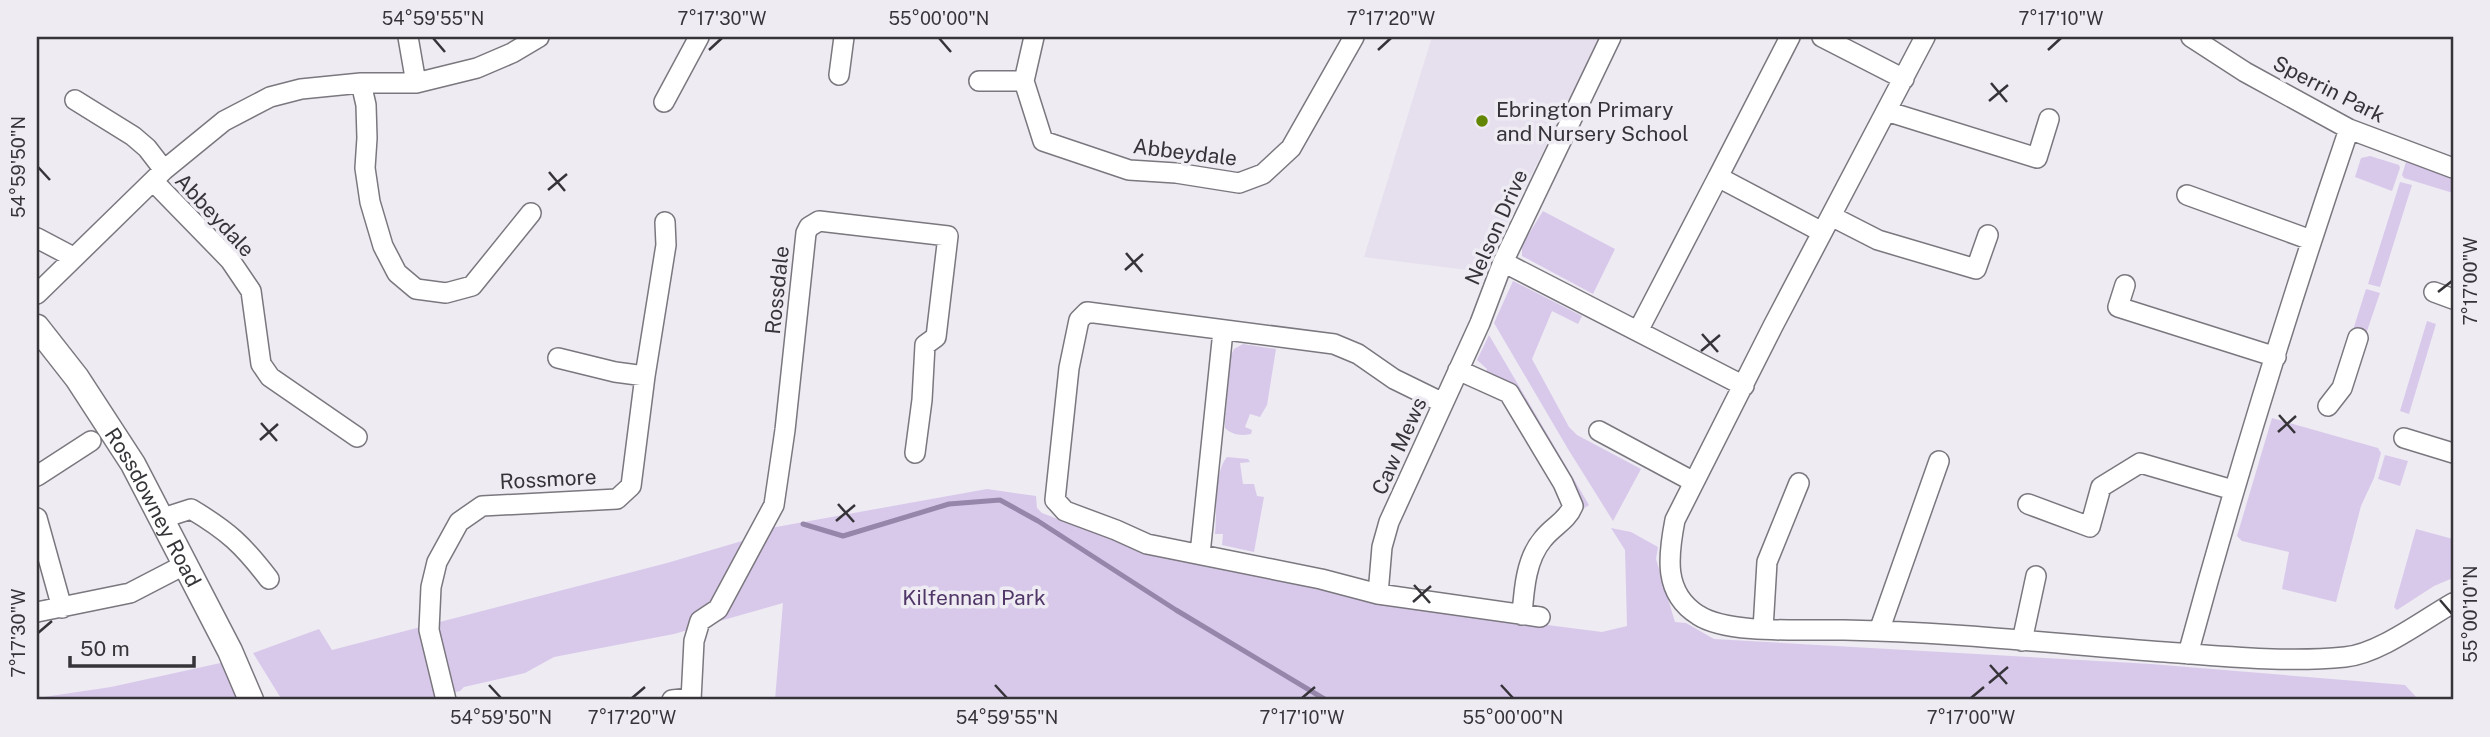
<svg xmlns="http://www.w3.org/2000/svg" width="2490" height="737" font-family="'Public Sans',sans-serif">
<rect width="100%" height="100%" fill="#eeebf3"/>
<path fill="#e6dfee" d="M 1432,37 L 1600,37 L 1483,272 L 1364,257 Z"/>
<path fill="#d8c9eb" d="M 2370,156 L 2399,165 L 2400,168 L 2392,191 L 2355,177 L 2361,158 Z
M 2406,162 L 2445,174 L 2453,181 L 2453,193 L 2404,178 L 2402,175 Z
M 2400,182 L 2412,185 L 2380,287 L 2368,284 Z
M 1543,211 L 1615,249 L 1593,294 L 1522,256 L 1522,245 Z
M 1513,281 L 1582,316 L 1578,324 L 1552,311 L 1532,359 L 1569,427 L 1577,435 L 1641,469 L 1613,521 L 1568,449 L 1494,323 Z
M 2366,289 L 2380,293 L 2366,334 L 2353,330 Z
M 2427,321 L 2436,324 L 2409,414 L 2400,411 Z
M 1489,335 L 1589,505 L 1583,509 L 1582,502 L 1517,391 L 1486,373 L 1487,369 L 1477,360 Z
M 1243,344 L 1276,349 L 1267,405 L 1260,417 L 1250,414 L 1245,427 L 1252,430 L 1251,434 C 1241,436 1232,435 1225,428 L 1225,421 L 1231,355 L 1234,349 Z
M 2272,418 L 2378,448 L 2381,453 L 2374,478 L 2361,506 L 2336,602 L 2282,589 L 2289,552 L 2242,541 L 2237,536 Z
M 2385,455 L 2408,461 L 2400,486 L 2378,479 Z
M 1227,457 L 1248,459 L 1250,462 L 1240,463 L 1243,484 L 1254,484 L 1257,496 L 1264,497 L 1254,552 L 1222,545 L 1223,534 L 1215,534 C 1217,515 1214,471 1227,457 Z
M 987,489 L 1036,496 L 1037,508 L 1042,513 L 1126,545 L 1321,588 L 1347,597 L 1414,608 L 1602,632 L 1627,626 L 1625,550 L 1611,528 L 1631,532 L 1658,547 L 1656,559 L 1675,622 L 1686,623 L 1714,639 L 2151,664 L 2405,685 L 2419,700 L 775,700 L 783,603 L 674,634 L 554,657 L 525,673 L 464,687 L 460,691 L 422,700 L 282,700 L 253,653 L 319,629 L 332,650 L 667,563 L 742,541 L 765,529 Z
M 2416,529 L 2453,539 L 2453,578 L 2434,586 L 2397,610 L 2394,607 Z
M 225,662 L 241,700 L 37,700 L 37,698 L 111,687 Z"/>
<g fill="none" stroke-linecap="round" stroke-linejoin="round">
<path stroke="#9686a9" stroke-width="5" d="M 803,524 L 843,536 L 949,504 L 1000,500 L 1038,521 L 1176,610 L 1326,700"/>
<g stroke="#7a777e" stroke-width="22">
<path id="minor" d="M 408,37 L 416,83
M 1034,37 L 1024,81 L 1043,141 L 1129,170 L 1176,173 L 1239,183 L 1263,174 L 1291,148 L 1354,37
M 1822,37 L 1904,79
M 1925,37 L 1773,326 L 1675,520 C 1668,556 1663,593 1698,615 C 1728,635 1807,629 1844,630 C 1951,632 2058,644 2165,652 C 2225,656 2286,663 2345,657 C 2379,654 2423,620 2453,603
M 2191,37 L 2245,72 L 2349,129 L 2453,168
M 839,75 L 844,37
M 979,81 L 1024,81
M 361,83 L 366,105 L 367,138 L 365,168 L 370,202 L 383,246 L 397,273 L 416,289 L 446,293 L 472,286 L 531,213
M 75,100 L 133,136 L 147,148 L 164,170
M 664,102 L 699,37
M 1886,111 L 2037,158 L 2049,119
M 1718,177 L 1790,37
M 154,182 L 230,260 L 251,291 L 261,364 L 270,377 L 357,437
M 2187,195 L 2311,240
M 1831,216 L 1878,240 L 1976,269 L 1988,235
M 37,238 L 73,257
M 1503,262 L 1744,386
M 2125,285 L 2118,307 L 2276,357
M 2434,292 L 2453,299
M 37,294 L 164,170 L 224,121 L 270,97 L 301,89 L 361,83 L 416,83 L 477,68 L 512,53 L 539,37
M 1638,331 L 1718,177 L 1822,232
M 558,358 L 615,372 L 645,376
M 1458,370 L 1509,393 L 1563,483 L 1573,506 C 1567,521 1553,526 1543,539 C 1526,559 1524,589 1522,615
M 1443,403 L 1394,379 L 1358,354 L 1334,344 L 1087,312 L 1079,320 L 1069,368 L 1055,500 L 1065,511 L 1116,530 L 1147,544 L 1321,579 L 1378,594 L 1540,617
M 2328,406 L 2342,388 L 2358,338
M 1599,431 L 1694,482
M 2404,438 L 2453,453
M 37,476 L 91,441
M 2028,504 L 2090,527 L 2101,487 L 2140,463 L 2233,490
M 37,518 L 62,608
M 160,519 L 191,509 C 228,531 243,545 269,579
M 1200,554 L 1223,331
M 1378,594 L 1382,547 L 1389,522 L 1480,323 L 1503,262 L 1611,37
M 37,612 L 130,593 L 186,564
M 1763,629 L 1767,562 L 1799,483
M 1879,631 L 1939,461
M 2022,641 L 2036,576
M 2188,654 C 2236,477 2290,302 2349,129
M 446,700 L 429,630 L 431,587 L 437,562 L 459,522 L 482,506 L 617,499 L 631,486 L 645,376 L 666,245 L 665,222
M 672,700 L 691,698
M 691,700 L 694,641 L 700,621 L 718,609 L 774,505 L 785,430 L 806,233 L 809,227 L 819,221 L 948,236 L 936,337 L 925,345 L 922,400 L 915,453"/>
</g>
<g stroke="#7a777e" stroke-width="27">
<g id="major">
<path id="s1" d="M 37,327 L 77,378 L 133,464 L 230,651 L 251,700"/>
</g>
</g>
<use href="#minor" stroke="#fff" stroke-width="19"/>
<use href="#major" stroke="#fff" stroke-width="24"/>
</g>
<path fill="none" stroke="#363438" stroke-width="2.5" d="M 433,38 L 445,52M 939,38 L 951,52M 709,50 L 722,38M 1378,50 L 1391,38M 2048,50 L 2061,38M 1991,83 L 2007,102M 1989,101 L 2008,85M 38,167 L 50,180M 549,172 L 565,191M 548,190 L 567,174M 1126,253 L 1142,272M 1125,270 L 1143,254M 2438,292 L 2452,281M 1702,334 L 1718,352M 1701,351 L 1720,335M 2279,415 L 2295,433M 261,423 L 277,441M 2278,432 L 2296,416M 260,440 L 278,424M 838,504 L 854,522M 836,521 L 855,505M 1414,585 L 1430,603M 2440,600 L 2452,614M 1413,602 L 1431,586M 38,633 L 52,621M 1990,665 L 2007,684M 1989,683 L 2008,667M 489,685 L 501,698M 995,685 L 1007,698M 1501,685 L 1513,698M 632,698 L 645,687M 1302,698 L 1315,687M 1971,698 L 1984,687"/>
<circle fill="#628502" stroke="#eeebf3" stroke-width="2.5" cx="1482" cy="121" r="7"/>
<g text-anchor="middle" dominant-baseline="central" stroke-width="7" stroke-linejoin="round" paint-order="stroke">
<g font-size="21" fill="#363438" stroke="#eeebf3">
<text transform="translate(2329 89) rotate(27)">Sperrin Park</text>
<text transform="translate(1185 152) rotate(7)">Abbeydale</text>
<text transform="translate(215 215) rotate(47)">Abbeydale</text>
<text transform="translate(1496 227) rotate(-66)">Nelson Drive</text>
<text transform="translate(777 290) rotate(-84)">Rossdale</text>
<text transform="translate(1399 446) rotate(-66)">Caw Mews</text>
<text transform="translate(548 479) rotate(-3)">Rossmore</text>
<text stroke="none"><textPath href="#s1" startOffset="215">Rossdowney Road</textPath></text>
</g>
<g font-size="21" fill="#363438" stroke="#eeebf3" text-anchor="start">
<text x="1496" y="109">Ebrington Primary<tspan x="1496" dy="24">and Nursery School</tspan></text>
</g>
<g font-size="21" fill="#503768" stroke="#eeebf3">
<text x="974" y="597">Kilfennan Park</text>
</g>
</g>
<rect width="2490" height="737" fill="none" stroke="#eeebf3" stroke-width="77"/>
<path d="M70 656v10h124v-10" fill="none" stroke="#363438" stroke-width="3.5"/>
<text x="80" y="656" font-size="21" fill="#363438" stroke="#eeebf3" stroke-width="5" paint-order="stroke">50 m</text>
<rect x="38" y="38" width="2414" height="660" fill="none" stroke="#363438" stroke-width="2.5"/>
<g font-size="18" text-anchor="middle" fill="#363438">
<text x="433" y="25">54°59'55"N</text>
<text x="722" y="25">7°17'30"W</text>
<text x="939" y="25">55°00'00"N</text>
<text x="1391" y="25">7°17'20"W</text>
<text x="2061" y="25">7°17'10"W</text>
<text transform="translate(19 167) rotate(-90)" y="6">54°59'50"N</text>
<text transform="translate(2471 281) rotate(-90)" y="6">7°17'00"W</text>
<text transform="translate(2471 614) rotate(-90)" y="6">55°00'10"N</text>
<text transform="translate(19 633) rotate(-90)" y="6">7°17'30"W</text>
<text x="501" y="724">54°59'50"N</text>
<text x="632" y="724">7°17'20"W</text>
<text x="1007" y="724">54°59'55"N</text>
<text x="1302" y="724">7°17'10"W</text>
<text x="1513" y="724">55°00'00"N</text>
<text x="1971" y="724">7°17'00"W</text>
</g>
</svg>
